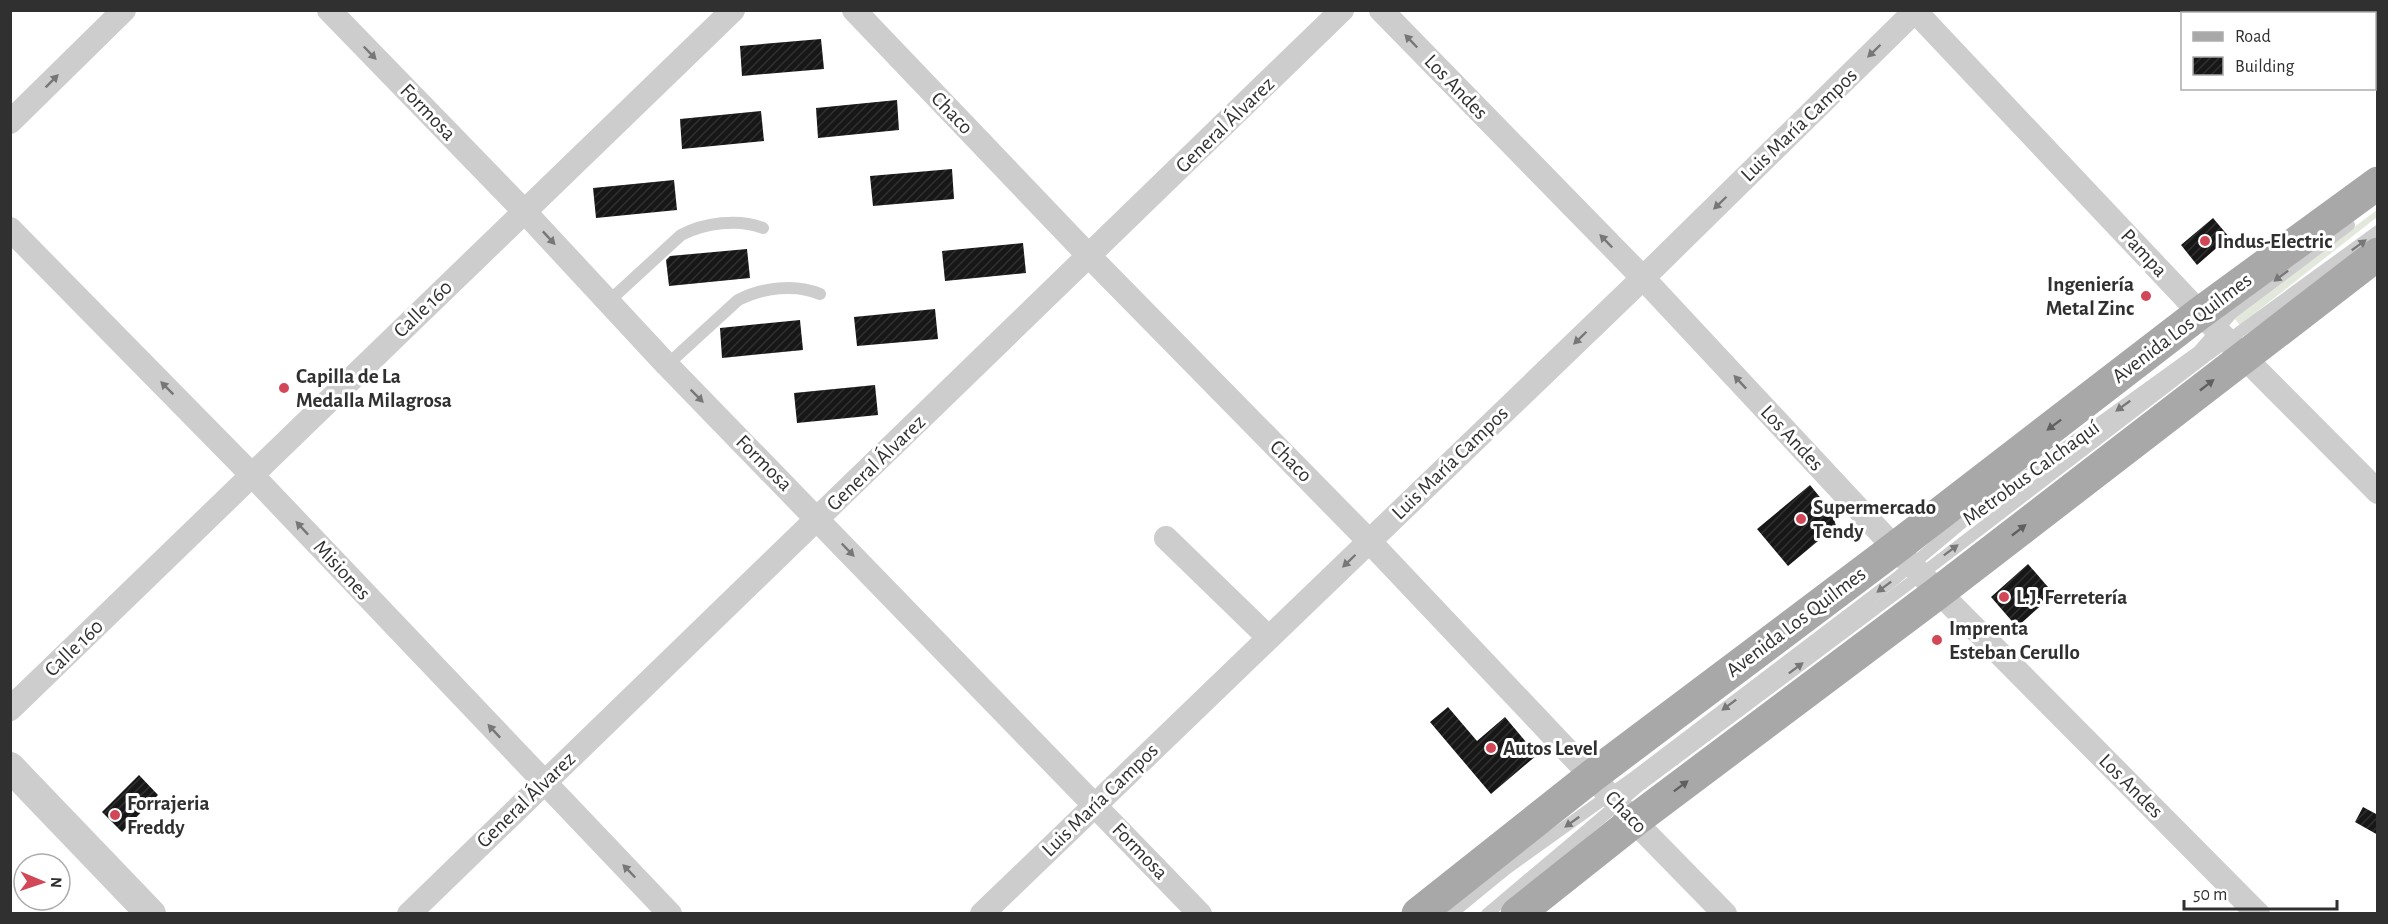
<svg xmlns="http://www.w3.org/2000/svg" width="2388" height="924" font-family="'Alegreya Sans',sans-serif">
<defs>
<pattern id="park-tufts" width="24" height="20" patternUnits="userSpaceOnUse" patternTransform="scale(1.5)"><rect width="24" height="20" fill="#e3e8dc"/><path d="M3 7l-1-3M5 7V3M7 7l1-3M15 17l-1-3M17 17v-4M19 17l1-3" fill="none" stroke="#c3c7bd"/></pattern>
<pattern id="building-hatch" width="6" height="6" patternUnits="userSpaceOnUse" patternTransform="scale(1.5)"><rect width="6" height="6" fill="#171717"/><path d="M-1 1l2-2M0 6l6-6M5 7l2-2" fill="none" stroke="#303030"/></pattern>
</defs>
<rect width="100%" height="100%" fill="#fff"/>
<path fill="url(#park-tufts)" d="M 2377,210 L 2377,217 L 2240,325 L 2233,317 Z"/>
<path fill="url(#building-hatch)" d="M 821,39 L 824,69 L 742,76 L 740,46 Z
M 897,100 L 899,130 L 818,138 L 816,108 Z
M 761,111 L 764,141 L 682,149 L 680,119 Z
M 952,169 L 954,199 L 873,206 L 870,176 Z
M 674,180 L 677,210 L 596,218 L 593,188 Z
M 2213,218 L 2229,237 L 2197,265 L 2181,245 Z
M 1023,243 L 1026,273 L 945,281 L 942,251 Z
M 747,249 L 750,278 L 669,286 L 666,260 L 670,256 Z
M 935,309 L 938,339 L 857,346 L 854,317 Z
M 800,320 L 803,350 L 722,358 L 720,328 Z
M 875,385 L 878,415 L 797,423 L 794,393 Z
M 1810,485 L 1832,512 L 1836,526 L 1788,566 L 1757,529 Z
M 2028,564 L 2054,594 L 2017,627 L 1991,597 Z
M 1448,707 L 1477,741 L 1505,717 L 1537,755 L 1491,794 L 1430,722 Z
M 139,775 L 158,795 L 122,832 L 102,812 Z
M 2363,807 L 2378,815 L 2378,835 L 2355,822 Z"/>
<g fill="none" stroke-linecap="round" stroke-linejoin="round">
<path stroke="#cdcdcd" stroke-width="12" d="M 608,302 L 681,235 C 704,223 738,218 763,228
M 667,365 L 738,300 C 762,288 795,283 820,294
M 1451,914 L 1506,869 L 1633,778 L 1895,579 L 1969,517 L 2199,351 L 2232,313 L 2349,225
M 1487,914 L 1639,786 L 1902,589 L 2205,357 L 2378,231"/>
<path stroke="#cdcdcd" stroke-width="24" d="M 329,10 L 524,211 L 667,365 L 1200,914
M 854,10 L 1090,257 L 1369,541 L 1634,821 L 1725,914
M 1381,10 L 1643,278 L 1895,548 L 2258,914
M 1914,10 L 2200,313 L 2378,492
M 10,122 L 124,10
M 10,229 L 252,475 L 670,914
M 1166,538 L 1269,638
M 10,709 L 733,10
M 409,914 L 1342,10
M 982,914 L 1643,278 L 1916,10"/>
<path stroke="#cdcdcd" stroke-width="30" d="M 10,767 L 151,914"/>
<path stroke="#a8a8a8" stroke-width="33" d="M 1418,914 L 1592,776 L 1895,548 L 2200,313 L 2378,183
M 1517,914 L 1634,821 L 1939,592 L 2378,254"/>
</g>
<defs><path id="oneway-solid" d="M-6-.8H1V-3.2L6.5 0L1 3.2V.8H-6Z" transform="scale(1.5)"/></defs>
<g fill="#777">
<use href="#oneway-solid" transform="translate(1411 41) rotate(-134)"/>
<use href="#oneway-solid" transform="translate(1874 51) rotate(136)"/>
<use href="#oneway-solid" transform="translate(370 53) rotate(46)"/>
<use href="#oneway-solid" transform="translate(52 81) rotate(-45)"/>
<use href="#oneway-solid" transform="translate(1720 203) rotate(136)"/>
<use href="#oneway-solid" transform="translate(549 238) rotate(47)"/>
<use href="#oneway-solid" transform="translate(1606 241) rotate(-134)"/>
<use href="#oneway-solid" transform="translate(2359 245) rotate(-36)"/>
<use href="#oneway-solid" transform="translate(2281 276) rotate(143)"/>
<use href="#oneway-solid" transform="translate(1580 338) rotate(136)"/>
<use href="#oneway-solid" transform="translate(1740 382) rotate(-133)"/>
<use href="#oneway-solid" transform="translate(167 388) rotate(-135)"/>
<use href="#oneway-solid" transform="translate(697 396) rotate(45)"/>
<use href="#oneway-solid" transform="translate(2123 406) rotate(144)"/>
<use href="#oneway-solid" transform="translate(302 528) rotate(-133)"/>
<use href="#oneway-solid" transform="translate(848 550) rotate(46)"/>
<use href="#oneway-solid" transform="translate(1951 550) rotate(-37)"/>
<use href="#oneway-solid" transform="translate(1349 561) rotate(136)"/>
<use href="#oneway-solid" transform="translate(1884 587) rotate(143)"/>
<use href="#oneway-solid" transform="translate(1796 668) rotate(-37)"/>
<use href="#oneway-solid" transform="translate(1729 705) rotate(143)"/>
<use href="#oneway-solid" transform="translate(494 731) rotate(-133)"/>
<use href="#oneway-solid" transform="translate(1572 822) rotate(144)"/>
<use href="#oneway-solid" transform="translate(629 871) rotate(-134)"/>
</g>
<g fill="#606060">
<use href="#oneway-solid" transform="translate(2207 385) rotate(-38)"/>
<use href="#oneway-solid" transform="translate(2054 425) rotate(143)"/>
<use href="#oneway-solid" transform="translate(2019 530) rotate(-38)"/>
<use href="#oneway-solid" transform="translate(1681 786) rotate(-37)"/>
</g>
<g fill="#d14758" stroke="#fff" stroke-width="2">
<circle cx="2205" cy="241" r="6"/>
<circle cx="2146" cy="296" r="6"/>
<circle cx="284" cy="388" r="6"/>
<circle cx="1801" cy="519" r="6"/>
<circle cx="2004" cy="597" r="6"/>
<circle cx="1937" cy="640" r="6"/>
<circle cx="1491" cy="748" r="6"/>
<circle cx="115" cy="815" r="6"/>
</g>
<g text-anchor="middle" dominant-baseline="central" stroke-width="6" stroke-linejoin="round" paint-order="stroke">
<g font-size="21" fill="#303030" stroke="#fff">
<text transform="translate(1456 87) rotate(46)">Los Andes</text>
<text transform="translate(428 112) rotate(46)">Formosa</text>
<text transform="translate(952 113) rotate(46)">Chaco</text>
<text transform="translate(1225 125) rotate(-44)">General Álvarez</text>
<text transform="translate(1799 125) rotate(-44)">Luis María Campos</text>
<text transform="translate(2144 253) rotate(47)">Pampa</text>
<text transform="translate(423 309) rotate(-44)">Calle 160</text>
<text transform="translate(2182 328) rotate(-37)">Avenida Los Quilmes</text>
<text transform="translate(1792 438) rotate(47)">Los Andes</text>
<text transform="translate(1291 461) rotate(45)">Chaco</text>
<text transform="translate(764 463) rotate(45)">Formosa</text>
<text transform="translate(876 463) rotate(-44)">General Álvarez</text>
<text transform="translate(1450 463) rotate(-44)">Luis María Campos</text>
<text transform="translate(2031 473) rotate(-36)">Metrobus Calchaquí</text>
<text transform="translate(342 570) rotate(47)">Misiones</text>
<text transform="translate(1796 622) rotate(-37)">Avenida Los Quilmes</text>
<text transform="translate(74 648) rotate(-44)">Calle 160</text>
<text transform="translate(2131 786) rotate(45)">Los Andes</text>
<text transform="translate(526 800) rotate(-44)">General Álvarez</text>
<text transform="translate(1100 800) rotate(-44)">Luis María Campos</text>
<text transform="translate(1626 812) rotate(46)">Chaco</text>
<text transform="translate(1140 851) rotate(46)">Formosa</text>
</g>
<g font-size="21" font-weight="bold" fill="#303030" stroke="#fff" text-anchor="start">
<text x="2217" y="241">Indus-Electric</text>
<text x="2134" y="284" text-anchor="end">Ingeniería<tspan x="2134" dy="24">Metal Zinc</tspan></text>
<text x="296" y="376">Capilla de La<tspan x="296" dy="24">Medalla Milagrosa</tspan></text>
<text x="1813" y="507">Supermercado<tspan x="1813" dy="24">Tendy</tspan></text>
<text x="2016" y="597">L.J. Ferretería</text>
<text x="1949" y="628">Imprenta<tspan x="1949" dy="24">Esteban Cerullo</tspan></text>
<text x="1503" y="748">Autos Level</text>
<text x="127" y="803">Forrajeria<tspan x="127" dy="24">Freddy</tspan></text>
</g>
</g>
<rect width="2388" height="924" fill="none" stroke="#303030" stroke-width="24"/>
<rect x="2181" y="12" width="195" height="78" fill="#ffffff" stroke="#acacac" stroke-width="1.5"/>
<rect x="2193" y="32" width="30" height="9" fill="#a8a8a8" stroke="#acacac" stroke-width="1.5"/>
<text x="2235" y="42" font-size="18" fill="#303030">Road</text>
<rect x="2193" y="57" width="30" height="18" fill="url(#building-hatch)" stroke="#acacac" stroke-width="1.5"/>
<text x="2235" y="72" font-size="18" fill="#303030">Building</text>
<g transform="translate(42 882) rotate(92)"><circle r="28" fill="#ffffff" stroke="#acacac" stroke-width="1.5"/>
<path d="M0-4.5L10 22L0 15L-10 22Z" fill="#d14758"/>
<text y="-9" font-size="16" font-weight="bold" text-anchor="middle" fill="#303030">N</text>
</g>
<path d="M2184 900v9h153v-9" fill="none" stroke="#303030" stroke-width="3"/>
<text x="2193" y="900" font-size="18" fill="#303030" stroke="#ffffff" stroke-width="4.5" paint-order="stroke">50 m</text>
</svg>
